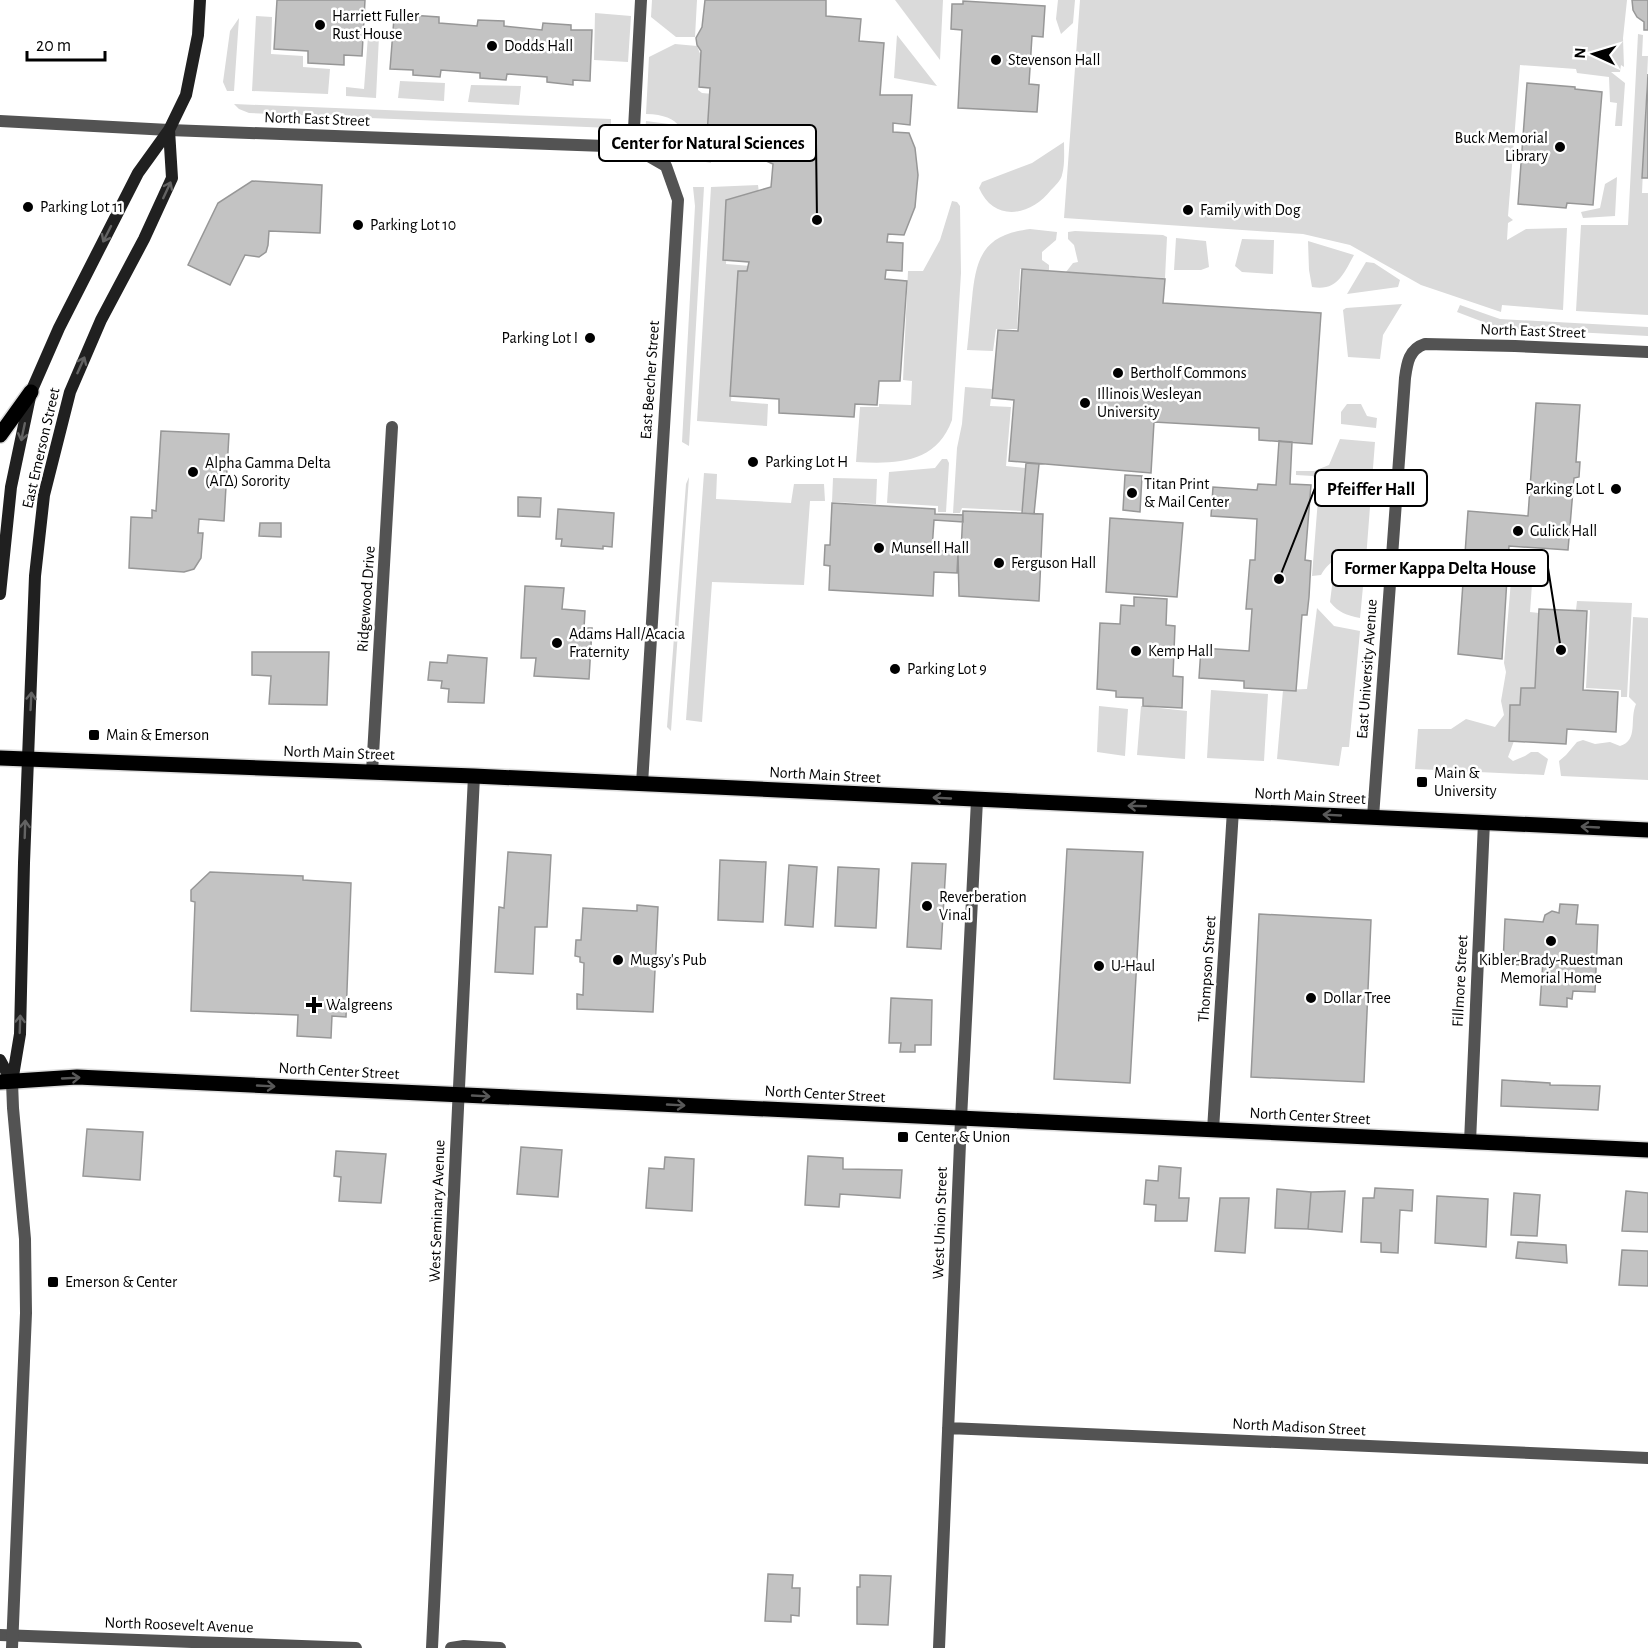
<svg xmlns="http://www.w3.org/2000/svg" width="1648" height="1648" font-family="'Alegreya Sans',sans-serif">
<rect width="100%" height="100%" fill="#fff"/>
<path fill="#dadada" d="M 652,0 L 697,0 L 695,37 L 676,37 L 651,17 Z
M 895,0 L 943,0 L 940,60 Z
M 1058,0 L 1075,0 L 1073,23 L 1061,34 L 1056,19 Z
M 1080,0 L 1627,0 L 1623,38 L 1624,67 L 1621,65 L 1620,72 L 1611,72 L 1625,83 L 1622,126 L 1615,126 L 1617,103 L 1610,102 L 1609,77 L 1577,73 L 1576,69 L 1520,65 L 1508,216 L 1513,220 L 1508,223 L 1507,240 L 1526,229 L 1567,228 L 1563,310 L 1502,305 L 1501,312 L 1421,285 L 1350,245 L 1303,234 L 1064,218 Z
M 595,13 L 631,16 L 628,62 L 594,60 Z
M 256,16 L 272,17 L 271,54 L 303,56 L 303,67 L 330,69 L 328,94 L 252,91 Z
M 239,18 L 234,91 L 227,91 L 223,82 L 230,31 Z
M 1638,34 L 1643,35 L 1642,56 L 1648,56 L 1642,193 L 1648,193 L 1648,315 L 1576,311 L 1581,225 L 1628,225 Z
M 897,35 L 937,86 L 894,78 Z
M 368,36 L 379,36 L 376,98 L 346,96 L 346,87 L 364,89 Z
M 675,44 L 697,46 L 701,56 L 698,90 L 702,93 L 713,94 L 711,163 L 695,160 C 682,131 683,115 646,114 L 649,57 Z
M 400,81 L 445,83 L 444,101 L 398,98 Z
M 471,85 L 521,86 L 519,105 L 468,102 Z
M 234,104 L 611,119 L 611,128 L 249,113 L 239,109 Z
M 646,121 L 669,124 L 675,131 L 688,160 L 681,161 L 665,143 L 645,134 Z
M 1064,142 C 1064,152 1065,165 1062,175 C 1061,180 1055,186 1051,190 C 1031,216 994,223 979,188 L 982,182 L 1032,163 Z
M 1617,177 L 1615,216 L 1583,218 L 1581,212 L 1600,208 L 1605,184 Z
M 758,185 L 759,193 L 729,201 L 726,264 L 751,266 L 751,273 L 739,274 L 731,401 L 768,404 L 767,426 L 697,421 L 711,187 Z
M 693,187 L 704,187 L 689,446 L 682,442 L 695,206 Z
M 952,201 L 957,202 L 960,206 L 961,273 L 952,420 C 936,464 896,464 856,462 L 860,407 L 879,407 L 879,404 L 911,405 L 912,381 L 903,380 L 908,271 L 923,271 L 940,240 Z
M 1030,229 L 1057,232 L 1056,240 L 1042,252 L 1042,260 L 1049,265 L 1049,270 L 1020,269 L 1017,329 L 996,329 L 993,351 L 967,350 C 969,333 970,316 972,299 C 976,256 984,235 1030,229 Z
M 1075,231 L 1163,235 L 1167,237 L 1165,278 L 1066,272 L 1073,263 L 1078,262 L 1074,245 L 1068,239 L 1068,232 Z
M 1176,238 L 1206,241 L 1209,267 L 1201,270 L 1174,270 Z
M 1242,239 L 1274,240 L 1273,274 L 1242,272 L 1235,266 Z
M 1308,241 L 1354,255 C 1344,273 1337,292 1312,287 L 1309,270 Z
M 1366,262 L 1374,263 L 1400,280 L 1398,287 L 1347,294 Z
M 1402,304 L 1383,335 L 1380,359 L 1348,357 L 1343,310 L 1346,308 Z
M 1460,305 L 1500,319 L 1648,327 L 1648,336 L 1499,328 L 1457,312 Z
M 965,387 L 992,389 L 990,406 L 1011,407 L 1006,466 L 1025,468 L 1022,511 L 962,508 L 960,513 L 953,513 L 957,448 L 962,424 Z
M 1347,404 L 1361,404 L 1367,416 L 1377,418 L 1376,428 L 1341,424 L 1341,412 Z
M 1340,439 L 1375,442 L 1366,559 C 1344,559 1333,554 1321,575 L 1312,576 L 1319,486 L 1313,476 L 1296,475 L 1296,471 L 1314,471 L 1329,465 Z
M 942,459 L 947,459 L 949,463 L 946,512 L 938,512 L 938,506 L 887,503 L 889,472 L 935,468 Z
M 704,473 L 717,474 L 716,499 L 791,503 L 794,484 L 824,484 L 825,501 L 810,501 L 804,585 L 712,582 L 702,722 L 686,720 Z
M 689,477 L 671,731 L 667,727 L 686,484 Z
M 833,478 L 877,479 L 876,504 L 832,502 Z
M 1512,569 L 1533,570 L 1530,612 L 1539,613 L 1535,688 L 1521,688 L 1520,705 L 1510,705 L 1509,741 L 1514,741 L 1508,757 L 1513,761 L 1525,756 L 1531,752 L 1538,752 L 1548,759 L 1544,775 L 1415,769 L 1418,729 L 1451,729 L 1466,719 L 1495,727 L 1504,715 L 1501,701 L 1506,672 L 1504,663 Z
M 1341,573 L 1364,576 L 1360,618 C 1346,615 1339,613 1330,602 L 1333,578 Z
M 1577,601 L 1632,603 L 1627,697 L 1621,697 L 1621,690 L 1586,688 L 1590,610 L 1576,610 Z
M 1317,608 L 1334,626 L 1360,631 L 1349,747 L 1342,747 L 1339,766 L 1277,759 L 1283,690 L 1307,689 Z
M 1633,617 L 1648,618 L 1648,780 L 1561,776 L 1559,761 L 1566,755 L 1577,742 L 1583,740 L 1595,744 L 1610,742 L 1620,746 C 1639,740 1629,720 1636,704 L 1629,697 Z
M 1211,690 L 1268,694 L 1264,761 L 1207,758 Z
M 1099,706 L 1128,709 L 1125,756 L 1097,752 Z
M 1141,706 L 1187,711 L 1185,759 L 1137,755 Z"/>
<path fill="#c3c3c3" stroke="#979797" stroke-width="1.5" d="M 277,0 L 365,0 L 362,56 L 344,55 L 344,65 L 308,63 L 308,51 L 274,49 Z
M 705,0 L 826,0 L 826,16 L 861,19 L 859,41 L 884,43 L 880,95 L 912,95 L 910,125 L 893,123 L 893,132 L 909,133 L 915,148 L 918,175 L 916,196 L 915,207 L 904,235 L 888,234 L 887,242 L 903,243 L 902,271 L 886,270 L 885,279 L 907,281 L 900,381 L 879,381 L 877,405 L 855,404 L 854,417 L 779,413 L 779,399 L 730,396 L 738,271 L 747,271 L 749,262 L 723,260 L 726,200 L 771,187 L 773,164 L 707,135 L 710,88 L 699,87 L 701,51 L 697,45 L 696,38 L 702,27 Z
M 1632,0 L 1648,0 L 1648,30 L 1644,30 L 1644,22 L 1637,17 L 1633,10 Z
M 963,1 L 1045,6 L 1043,37 L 1032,36 L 1029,84 L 1039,85 L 1037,112 L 958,108 L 962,30 L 951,29 L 952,4 L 963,4 Z
M 410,15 L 439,17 L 439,23 L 477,26 L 478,20 L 504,21 L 504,26 L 542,30 L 543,23 L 571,25 L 571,30 L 592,30 L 590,81 L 573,80 L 573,85 L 547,82 L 547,77 L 507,74 L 506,80 L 480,78 L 480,73 L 441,70 L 440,77 L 413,75 L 413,70 L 390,69 L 394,18 L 410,19 Z
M 1648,74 L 1648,178 L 1642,178 Z
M 1527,83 L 1575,87 L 1575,89 L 1602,92 L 1593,205 L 1567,203 L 1566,208 L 1518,204 Z
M 252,181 L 322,185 L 320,233 L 269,231 L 268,245 L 266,252 L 259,257 L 245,255 L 230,285 L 188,265 L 218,203 Z
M 1022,269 L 1165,279 L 1163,303 L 1321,313 L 1312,444 L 1259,440 L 1259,428 L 1154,422 L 1151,473 L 1009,461 L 1014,400 L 992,398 L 998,330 L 1018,331 Z
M 1536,403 L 1580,405 L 1576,462 L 1580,462 L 1579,477 L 1574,478 L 1568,550 L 1509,546 L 1502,659 L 1458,654 L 1468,511 L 1528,516 Z
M 161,431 L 229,434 L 224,521 L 199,519 L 198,533 L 203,533 L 201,558 L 194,569 L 184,572 L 129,568 L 131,517 L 152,518 L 152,510 L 156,511 Z
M 1279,441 L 1292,442 L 1290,484 L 1311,485 L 1305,560 L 1311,561 L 1309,597 L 1307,615 L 1302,615 L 1296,691 L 1244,688 L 1244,681 L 1199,678 L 1201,648 L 1249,651 L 1252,609 L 1246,609 L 1250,560 L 1255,560 L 1257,519 L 1211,516 L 1213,487 L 1257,490 L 1258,484 L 1276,485 Z
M 1026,463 L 1039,464 L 1034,514 L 1022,513 Z
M 1125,475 L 1142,476 L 1140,512 L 1123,510 Z
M 518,497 L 541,498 L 540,517 L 518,516 Z
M 832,503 L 935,509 L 935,514 L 963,515 L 963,522 L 934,520 L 932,550 L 958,552 L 957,573 L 934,572 L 933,596 L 829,590 L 830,566 L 824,565 L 825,545 L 830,545 Z
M 558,509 L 614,513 L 612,547 L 603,546 L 603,549 L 561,546 L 562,539 L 556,539 Z
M 963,511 L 1043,514 L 1039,601 L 959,596 L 958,552 L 961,552 Z
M 1110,518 L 1183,523 L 1177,597 L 1106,592 Z
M 260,523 L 281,523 L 281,537 L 259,536 Z
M 525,586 L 564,588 L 562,609 L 585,611 L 584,628 L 592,628 L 589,679 L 534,676 L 536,658 L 521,658 Z
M 1134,597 L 1167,599 L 1166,625 L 1175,626 L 1173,676 L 1183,677 L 1182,708 L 1143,706 L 1143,698 L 1116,697 L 1116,691 L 1097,689 L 1100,623 L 1120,624 L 1121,605 L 1134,606 Z
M 1539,609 L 1587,611 L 1583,690 L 1618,692 L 1616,732 L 1567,729 L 1566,744 L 1509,741 L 1510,705 L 1520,705 L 1521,688 L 1535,688 Z
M 252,652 L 329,652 L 327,705 L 269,704 L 271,676 L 252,675 Z
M 448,655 L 487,658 L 484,703 L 448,702 L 449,689 L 441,688 L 442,681 L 428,680 L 430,662 L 447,663 Z
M 1067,849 L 1143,852 L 1130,1083 L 1054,1079 Z
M 508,852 L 551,855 L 547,927 L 535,927 L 533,974 L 495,972 L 499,907 L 504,908 Z
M 720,860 L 766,862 L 763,922 L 718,920 Z
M 912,863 L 946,864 L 941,949 L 907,947 Z
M 789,865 L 817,867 L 813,927 L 785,925 Z
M 838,867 L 879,869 L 876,928 L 835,926 Z
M 210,872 L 303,876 L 303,880 L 351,883 L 346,1017 L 332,1016 L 331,1038 L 297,1036 L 298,1015 L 191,1011 L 195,902 L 191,901 L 191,890 Z
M 1560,904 L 1578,905 L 1576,924 L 1598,925 L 1595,992 L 1573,991 L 1572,999 L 1567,998 L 1567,1007 L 1540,1005 L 1543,960 L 1521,958 L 1521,965 L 1503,964 L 1505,919 L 1543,922 L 1545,915 L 1552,911 L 1559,913 Z
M 637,905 L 658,907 L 653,1012 L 577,1009 L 577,994 L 583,995 L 584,963 L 580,962 L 580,957 L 575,956 L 576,940 L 581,940 L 583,908 L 637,911 Z
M 1259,914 L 1371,920 L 1364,1082 L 1251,1077 Z
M 891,998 L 932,1000 L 931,1045 L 915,1045 L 915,1052 L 900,1052 L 901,1043 L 889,1043 Z
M 1502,1080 L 1550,1083 L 1550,1085 L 1600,1086 L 1598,1110 L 1501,1106 Z
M 87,1129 L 143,1132 L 140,1180 L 83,1176 Z
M 521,1147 L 562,1150 L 558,1197 L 517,1194 Z
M 336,1151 L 386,1154 L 381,1203 L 339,1201 L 341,1177 L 334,1176 Z
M 808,1156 L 843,1158 L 843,1169 L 902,1170 L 900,1198 L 840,1194 L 839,1207 L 805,1205 Z
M 665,1157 L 694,1159 L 692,1211 L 646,1208 L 649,1168 L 664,1169 Z
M 1159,1166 L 1181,1168 L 1179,1198 L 1189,1198 L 1187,1221 L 1155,1221 L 1156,1205 L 1144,1204 L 1146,1180 L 1158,1181 Z
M 1375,1188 L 1413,1190 L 1412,1211 L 1400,1210 L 1398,1253 L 1381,1252 L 1381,1243 L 1361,1242 L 1363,1198 L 1374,1198 Z
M 1277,1189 L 1311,1192 L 1308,1229 L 1275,1228 Z
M 1345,1191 L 1342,1232 L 1308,1229 L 1311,1192 Z
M 1626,1191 L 1648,1193 L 1648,1232 L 1622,1231 Z
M 1514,1193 L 1540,1195 L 1537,1236 L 1511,1235 Z
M 1437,1196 L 1488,1199 L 1486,1247 L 1435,1243 Z
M 1220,1198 L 1249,1198 L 1245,1253 L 1215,1251 Z
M 1518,1242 L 1566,1245 L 1567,1263 L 1516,1258 Z
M 1622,1250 L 1648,1251 L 1648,1286 L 1619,1285 Z
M 768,1574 L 793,1575 L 792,1588 L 800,1588 L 799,1616 L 791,1615 L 791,1622 L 765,1621 Z
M 860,1575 L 891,1576 L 888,1625 L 857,1624 L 857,1587 L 860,1587 Z"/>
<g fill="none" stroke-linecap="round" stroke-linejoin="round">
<g stroke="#dbdbdb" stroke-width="18">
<path id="primary" d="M 0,435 L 31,392
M 0,758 L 474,776 L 1648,830
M 0,1082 L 77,1077 L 1648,1150"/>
</g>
<path stroke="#535353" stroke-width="12" d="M 633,147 L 641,0"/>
<path stroke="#535353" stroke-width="12" d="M 0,121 L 169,130 L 633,147 L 666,166 L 678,200 L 642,784
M 372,772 L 392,427
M 1373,817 L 1405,378 C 1407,363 1409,349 1425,344 L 1515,346 L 1648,352
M 1213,1130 L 1233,810
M 1470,1142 L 1484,822
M 948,1428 L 1648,1458
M 0,1635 L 356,1648
M 432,1648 L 474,776
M 451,1648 L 464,1646 L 500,1648
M 939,1648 L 961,1119 L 977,800"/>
<path stroke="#535353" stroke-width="12" d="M 12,1648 L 26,1313 L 25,1239 L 13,1108 L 12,1082"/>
<path stroke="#202020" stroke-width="12" d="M 0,594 L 11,487 L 31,392 L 59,328 L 138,173 L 169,130 L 186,95 L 198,35 L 200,0
M 0,1060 L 12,1082
M 12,1082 L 20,1034 L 24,863 L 35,576 L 44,495 L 70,392 L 101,320 L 144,239 L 172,178 L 169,130"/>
<use href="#primary" stroke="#000" stroke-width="15"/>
</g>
<defs><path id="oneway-shaft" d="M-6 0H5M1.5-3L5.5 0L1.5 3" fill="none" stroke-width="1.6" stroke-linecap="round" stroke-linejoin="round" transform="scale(1.5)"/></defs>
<g stroke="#636363">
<use href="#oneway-shaft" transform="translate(167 190) rotate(-65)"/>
<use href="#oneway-shaft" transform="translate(107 234) rotate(117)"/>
<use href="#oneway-shaft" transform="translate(81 365) rotate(-66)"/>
<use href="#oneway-shaft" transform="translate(23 432) rotate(102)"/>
<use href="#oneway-shaft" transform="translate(31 701) rotate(-87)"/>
<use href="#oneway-shaft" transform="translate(25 829) rotate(-88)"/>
<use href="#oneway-shaft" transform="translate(20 1024) rotate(-88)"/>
</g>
<g stroke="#595959">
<use href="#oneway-shaft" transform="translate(942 798) rotate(-177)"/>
<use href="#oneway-shaft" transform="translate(1137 806) rotate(-178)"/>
<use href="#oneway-shaft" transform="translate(1332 815) rotate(-177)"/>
<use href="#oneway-shaft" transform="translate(1590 827) rotate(-177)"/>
<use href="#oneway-shaft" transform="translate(71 1078) rotate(-3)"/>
<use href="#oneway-shaft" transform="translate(266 1086) rotate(3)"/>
<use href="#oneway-shaft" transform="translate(481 1096) rotate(3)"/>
<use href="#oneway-shaft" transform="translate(676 1105) rotate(3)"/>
</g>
<g fill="#000" stroke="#fff" stroke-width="2">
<circle cx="320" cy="25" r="6"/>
<circle cx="492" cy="46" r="6"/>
<circle cx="996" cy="60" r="6"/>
<circle cx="1560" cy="147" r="6"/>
<circle cx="28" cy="207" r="6"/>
<circle cx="1188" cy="210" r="6"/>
<circle cx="358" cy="225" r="6"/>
<circle cx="590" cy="338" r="6"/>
<circle cx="1118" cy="373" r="6"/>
<circle cx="1085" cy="403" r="6"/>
<circle cx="753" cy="462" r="6"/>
<circle cx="193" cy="472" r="6"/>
<circle cx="1616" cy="489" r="6"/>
<circle cx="1132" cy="493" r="6"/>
<circle cx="1518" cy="531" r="6"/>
<circle cx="879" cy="548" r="6"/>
<circle cx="999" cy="563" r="6"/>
<circle cx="557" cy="643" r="6"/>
<circle cx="1136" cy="651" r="6"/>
<circle cx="895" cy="669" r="6"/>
<rect x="88" y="729" width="12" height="12" rx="3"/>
<rect x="1416" y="776" width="12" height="12" rx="3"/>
<circle cx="927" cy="906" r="6"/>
<circle cx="1551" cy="941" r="6"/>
<circle cx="618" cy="960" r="6"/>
<circle cx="1099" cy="966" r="6"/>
<circle cx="1311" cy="998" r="6"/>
<path d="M311 996h6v6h6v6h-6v6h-6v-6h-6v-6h6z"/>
<rect x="897" y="1131" width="12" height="12" rx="3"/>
<rect x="47" y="1276" width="12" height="12" rx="3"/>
</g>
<g text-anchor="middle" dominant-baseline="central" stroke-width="5" stroke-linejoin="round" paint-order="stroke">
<g font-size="16" fill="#000" stroke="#fff" text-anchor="start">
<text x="332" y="16">Harriett Fuller<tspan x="332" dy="18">Rust House</tspan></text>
<text x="504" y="46">Dodds Hall</text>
<text x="1008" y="60">Stevenson Hall</text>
<text x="1548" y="138" text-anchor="end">Buck Memorial<tspan x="1548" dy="18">Library</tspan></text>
<text x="40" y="207">Parking Lot 11</text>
<text x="1200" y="210">Family with Dog</text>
<text x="370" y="225">Parking Lot 10</text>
<text x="578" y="338" text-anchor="end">Parking Lot I</text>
<text x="1130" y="373">Bertholf Commons</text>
<text x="1097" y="394">Illinois Wesleyan<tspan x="1097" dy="18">University</tspan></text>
<text x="765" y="462">Parking Lot H</text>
<text x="205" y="463">Alpha Gamma Delta<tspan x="205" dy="18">(ΑΓΔ) Sorority</tspan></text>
<text x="1144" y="484">Titan Print<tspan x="1144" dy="18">&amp; Mail Center</tspan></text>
<text x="1604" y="489" text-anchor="end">Parking Lot L</text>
<text x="1530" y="531">Gulick Hall</text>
<text x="891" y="548">Munsell Hall</text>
<text x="1011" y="563">Ferguson Hall</text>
<text x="569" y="634">Adams Hall/Acacia<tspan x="569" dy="18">Fraternity</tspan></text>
<text x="1148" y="651">Kemp Hall</text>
<text x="907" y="669">Parking Lot 9</text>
<text x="106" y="735">Main &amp; Emerson</text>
<text x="1434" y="773">Main &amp;<tspan x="1434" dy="18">University</tspan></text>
<text x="939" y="897">Reverberation<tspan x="939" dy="18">Vinal</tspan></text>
<text x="630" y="960">Mugsy's Pub</text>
<text x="1551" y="960" text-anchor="middle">Kibler-Brady-Ruestman<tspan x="1551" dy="18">Memorial Home</tspan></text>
<text x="1111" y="966">U-Haul</text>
<text x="1323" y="998">Dollar Tree</text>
<text x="326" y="1005">Walgreens</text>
<text x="915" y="1137">Center &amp; Union</text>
<text x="65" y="1282">Emerson &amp; Center</text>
</g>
<g font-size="16" fill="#000" stroke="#fff">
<text transform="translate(317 119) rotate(2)">North East Street</text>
<text transform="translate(1533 331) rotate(2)">North East Street</text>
<text transform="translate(650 380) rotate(-86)">East Beecher Street</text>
<text transform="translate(41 448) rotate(-77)">East Emerson Street</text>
<text transform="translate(366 599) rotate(-86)">Ridgewood Drive</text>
<text transform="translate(1367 669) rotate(-86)">East University Avenue</text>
<text transform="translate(339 753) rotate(2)">North Main Street</text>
<text transform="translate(825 775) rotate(3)">North Main Street</text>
<text transform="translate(1310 796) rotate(3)">North Main Street</text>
<text transform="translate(1207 969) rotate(-86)">Thompson Street</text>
<text transform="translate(1460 981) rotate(-87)">Fillmore Street</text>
<text transform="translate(339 1071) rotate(3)">North Center Street</text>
<text transform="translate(825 1094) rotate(3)">North Center Street</text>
<text transform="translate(1310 1116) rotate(3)">North Center Street</text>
<text transform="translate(437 1211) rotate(-88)">West Seminary Avenue</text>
<text transform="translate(940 1223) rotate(-88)">West Union Street</text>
<text transform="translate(1299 1427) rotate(3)">North Madison Street</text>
<text transform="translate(179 1625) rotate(2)">North Roosevelt Avenue</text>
</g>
</g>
<path fill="none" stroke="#000" stroke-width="2" d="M817 220L816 143M1279 579L1315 488M1561 650L1548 568"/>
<g fill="#000" stroke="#fff" stroke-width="2">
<circle cx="817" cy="220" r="6"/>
<circle cx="1279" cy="579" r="6"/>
<circle cx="1561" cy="650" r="6"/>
</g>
<g fill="#fff" stroke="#000" stroke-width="2">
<rect x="599" y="125" width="217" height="36" rx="6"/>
<rect x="1315" y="470" width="112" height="36" rx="6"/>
<rect x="1332" y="550" width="216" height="36" rx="6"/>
</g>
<g font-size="18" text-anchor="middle" font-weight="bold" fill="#000">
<text x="708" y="149">Center for Natural Sciences</text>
<text x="1371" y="495">Pfeiffer Hall</text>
<text x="1440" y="574">Former Kappa Delta House</text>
</g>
<g transform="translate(1594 54) rotate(274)" stroke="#ffffff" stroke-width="4.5" paint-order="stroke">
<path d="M0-4.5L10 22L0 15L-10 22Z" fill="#000000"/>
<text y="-9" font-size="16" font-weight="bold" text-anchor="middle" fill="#000000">N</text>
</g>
<path d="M27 51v9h78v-9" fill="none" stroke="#000000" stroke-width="3"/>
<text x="36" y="51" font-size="18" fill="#000000" stroke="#ffffff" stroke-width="4.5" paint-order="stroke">20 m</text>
</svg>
